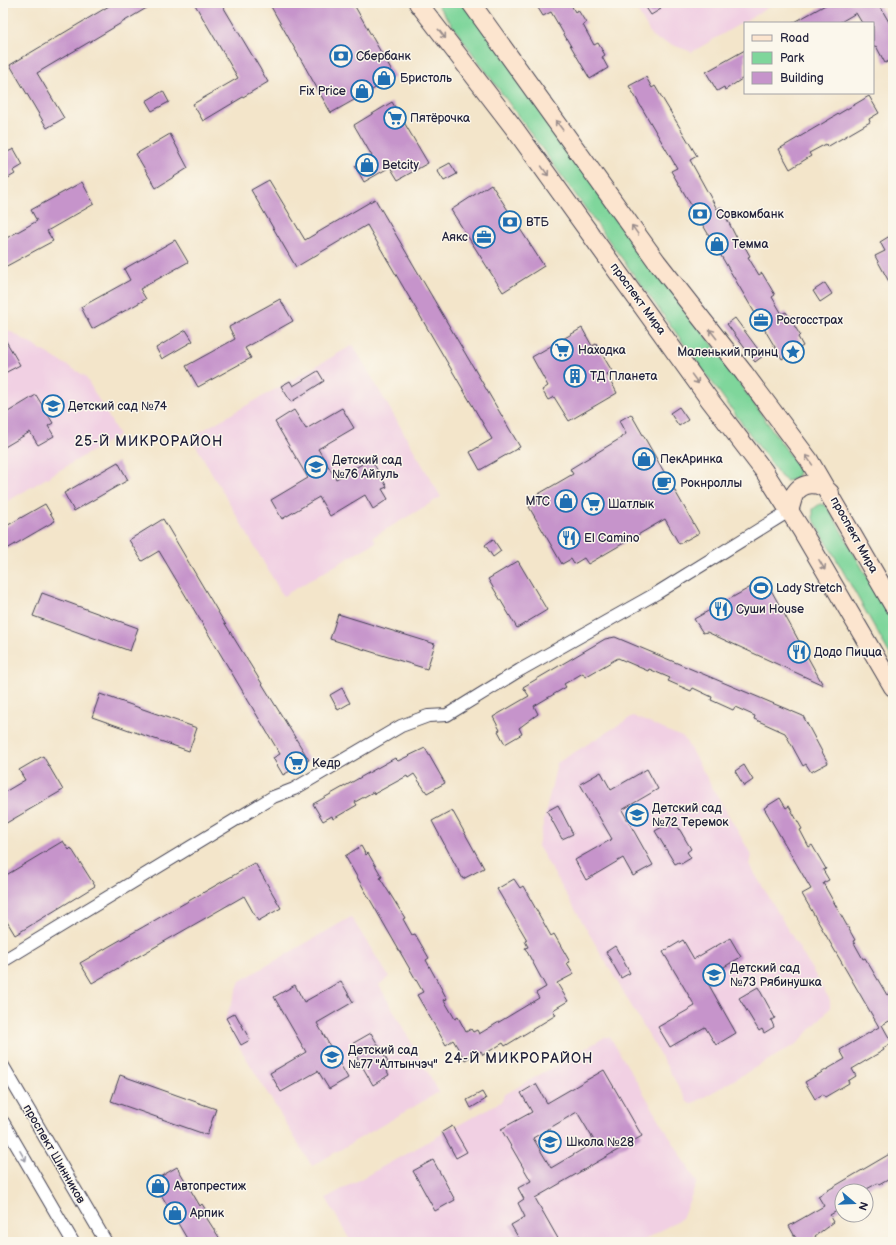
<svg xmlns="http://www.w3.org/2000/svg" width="896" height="1245" font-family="'Balsamiq Sans',sans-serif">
<rect width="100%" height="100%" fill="#fbf7ec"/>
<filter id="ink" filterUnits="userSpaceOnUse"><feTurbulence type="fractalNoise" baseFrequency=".025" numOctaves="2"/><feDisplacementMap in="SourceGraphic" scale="8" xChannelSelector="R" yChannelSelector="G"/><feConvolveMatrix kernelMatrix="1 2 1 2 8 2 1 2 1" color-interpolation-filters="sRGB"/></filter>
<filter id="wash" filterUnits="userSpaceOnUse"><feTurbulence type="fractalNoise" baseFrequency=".012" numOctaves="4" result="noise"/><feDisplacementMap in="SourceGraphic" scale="16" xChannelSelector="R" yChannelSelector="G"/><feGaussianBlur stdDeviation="0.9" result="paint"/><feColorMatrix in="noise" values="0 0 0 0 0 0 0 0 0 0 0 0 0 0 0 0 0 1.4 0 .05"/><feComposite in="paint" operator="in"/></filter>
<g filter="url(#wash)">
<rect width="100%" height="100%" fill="#f3e5ca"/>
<path fill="#f1d0e3" d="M 633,3 L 776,3 L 692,52 L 653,38 Z
M 3,327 L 85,376 L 119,435 L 3,504 Z
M 353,345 L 441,497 L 373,537 L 376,542 L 283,596 L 191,437 Z
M 633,716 L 684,738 L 752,856 L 749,864 L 830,1000 L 830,1008 L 798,1043 L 692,1104 L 687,1101 L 538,846 L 557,763 Z
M 351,917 L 389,977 L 379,985 L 439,1092 L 312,1166 L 224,1022 L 240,981 Z
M 605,1037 L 610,1037 L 697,1182 L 682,1218 L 641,1242 L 351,1242 L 326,1198 L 502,1101 L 504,1095 Z"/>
<path fill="#7fd69b" stroke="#507c6b" d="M 436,3 L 463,3 L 552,116 L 797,465 L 799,473 L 795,479 L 787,481 L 781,477 Z
M 820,504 L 825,505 L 829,509 L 893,623 L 893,660 L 813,518 L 813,509 Z"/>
<g id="blocks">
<path fill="#c694cb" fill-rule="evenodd" d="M 114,3 L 155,3 L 37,73 L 64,118 L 47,128 L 10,65 Z
M 194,3 L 221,3 L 268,82 L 203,121 L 193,104 L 238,78 Z
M 269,3 L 353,3 L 395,77 L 331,113 Z
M 535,3 L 570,3 L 575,12 L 578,10 L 586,23 L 583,25 L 594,45 L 598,43 L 605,55 L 602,57 L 608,68 L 590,79 L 551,12 L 543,16 Z
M 643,3 L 657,3 L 661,9 L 651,15 Z
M 829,3 L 878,3 L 893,29 L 893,59 L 885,63 L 876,46 L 873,48 L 873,23 L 862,23 L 856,13 L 839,23 L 793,23 Z
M 745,50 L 745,77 L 725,90 L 724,87 L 717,91 L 706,72 Z
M 646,77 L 652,88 L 655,86 L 697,156 L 690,160 L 717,209 L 721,207 L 738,241 L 741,240 L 750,256 L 748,257 L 759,275 L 762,273 L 775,295 L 772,297 L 782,314 L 786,312 L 800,335 L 798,337 L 803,346 L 782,359 L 671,171 L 677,168 L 629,86 Z
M 163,91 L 169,102 L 152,111 L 146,101 Z
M 869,96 L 879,113 L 869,119 L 870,122 L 827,147 L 826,144 L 809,153 L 811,156 L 790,169 L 779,149 Z
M 392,102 L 428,163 L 398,180 L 390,167 L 364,182 L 355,166 L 372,156 L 354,125 Z
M 170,134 L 188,168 L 156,188 L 136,154 Z
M 14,149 L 23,165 L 13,171 L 15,174 L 3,181 L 3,154 Z
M 450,163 L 457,174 L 444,181 L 437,170 Z
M 269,180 L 305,240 L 375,199 L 520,447 L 480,470 L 470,452 L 492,439 L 367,225 L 296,267 L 251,190 Z
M 82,182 L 94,204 L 47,231 L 53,241 L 3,268 L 3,240 L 37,221 L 31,210 Z
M 491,184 L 544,266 L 503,292 L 451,210 Z
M 893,234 L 893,289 L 875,256 L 885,251 L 880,242 Z
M 175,240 L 188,262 L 140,289 L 146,299 L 92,329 L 81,307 L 130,280 L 124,269 Z
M 825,283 L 832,294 L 820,302 L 813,291 Z
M 280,299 L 293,321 L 245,348 L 251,358 L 198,387 L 186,366 L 235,339 L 229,327 Z
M 735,318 L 763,356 L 755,362 L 727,324 Z
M 582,328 L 592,346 L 596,344 L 612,371 L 607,374 L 617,393 L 569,421 L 554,397 L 548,400 L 542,390 L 548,386 L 532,357 Z
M 186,330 L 193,341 L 162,359 L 156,348 Z
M 3,336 L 20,365 L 3,374 Z
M 318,371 L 324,381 L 291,402 L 281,386 L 290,381 L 293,386 Z
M 36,395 L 53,423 L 48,426 L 54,436 L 38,445 L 30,432 L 3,448 L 3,415 Z
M 679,407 L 688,420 L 679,426 L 670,413 Z
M 342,408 L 354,428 L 318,449 L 336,479 L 371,459 L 387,487 L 382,489 L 388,499 L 373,509 L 365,495 L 330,516 L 319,497 L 282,519 L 271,500 L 308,478 L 275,422 L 294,410 L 306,429 Z
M 631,414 L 699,533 L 679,544 L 665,519 L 588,564 L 584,558 L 574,564 L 571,559 L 562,564 L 529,507 L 538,501 L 535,496 L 573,474 L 570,469 L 621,438 L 621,437 L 626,434 L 619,421 Z
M 118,462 L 128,480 L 74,511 L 64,493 Z
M 45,504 L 55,521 L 7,549 L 3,542 L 3,528 Z
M 163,519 L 224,622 L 309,760 L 283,775 L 273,758 L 280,754 L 159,551 L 142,561 L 129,540 Z
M 493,539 L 501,551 L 493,557 L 485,545 Z
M 518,561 L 547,610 L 517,628 L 488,579 Z
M 765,579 L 823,685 L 707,632 L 703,633 L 694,619 Z
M 42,593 L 138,628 L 130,651 L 33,616 Z
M 338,614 L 435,644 L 427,669 L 330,639 Z
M 615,637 L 803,716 L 828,763 L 811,772 L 806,764 L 803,766 L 785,733 L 754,719 L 755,716 L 735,707 L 733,710 L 711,700 L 712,697 L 693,688 L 691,691 L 668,681 L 670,678 L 649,669 L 648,671 L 618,658 L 585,677 L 583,673 L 564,684 L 566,687 L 534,706 L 538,714 L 519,728 L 522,734 L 505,744 L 498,731 L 500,730 L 493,717 L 529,696 L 523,687 L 605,639 Z
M 342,688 L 350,703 L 338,710 L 330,695 Z
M 100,694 L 197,728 L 189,751 L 92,717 Z
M 425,748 L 445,783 L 427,793 L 414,774 L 408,778 L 407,776 L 374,794 L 373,792 L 355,802 L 357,805 L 333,819 L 332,816 L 323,821 L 313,804 L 395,758 L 398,761 Z
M 43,756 L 63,790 L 3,825 L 3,793 L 25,780 L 19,770 Z
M 744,765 L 753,780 L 744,786 L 735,771 Z
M 647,769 L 658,789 L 622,810 L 653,865 L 633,876 L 623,858 L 586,880 L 575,860 L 612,839 L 580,784 L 601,772 L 611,790 Z
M 780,798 L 786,808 L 789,806 L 802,829 L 800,830 L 809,847 L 812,845 L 826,869 L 823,870 L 829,880 L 823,883 L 855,940 L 853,941 L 863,959 L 865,958 L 887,995 L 893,991 L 893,1019 L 882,1025 L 892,1043 L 883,1048 L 884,1050 L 852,1069 L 856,1076 L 848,1081 L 849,1083 L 825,1097 L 823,1094 L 815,1099 L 805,1082 L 845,1059 L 840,1050 L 879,1027 L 802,894 L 811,889 L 764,808 Z
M 558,805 L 573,834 L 562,839 L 547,811 Z
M 452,810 L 484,868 L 463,879 L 432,821 Z
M 674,820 L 691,849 L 687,852 L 691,858 L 681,864 L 679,862 L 675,864 L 655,831 Z
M 63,841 L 69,850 L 71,848 L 95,886 L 15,935 L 3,915 L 3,877 Z
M 361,846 L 366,855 L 368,853 L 382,877 L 380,878 L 405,918 L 403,919 L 412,935 L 415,934 L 429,958 L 426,960 L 447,999 L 444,1000 L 455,1019 L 458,1017 L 466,1032 L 471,1029 L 473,1032 L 477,1030 L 479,1034 L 539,998 L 536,993 L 546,987 L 525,948 L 528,947 L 525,941 L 527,940 L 497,889 L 514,879 L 520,888 L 523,886 L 551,936 L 554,934 L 570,962 L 567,963 L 574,974 L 557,983 L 568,1001 L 553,1010 L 556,1015 L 505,1046 L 503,1043 L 483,1055 L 481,1051 L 465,1060 L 453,1040 L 446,1045 L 417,995 L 423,992 L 345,856 Z
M 255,863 L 281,908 L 258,921 L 244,896 L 92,983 L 80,963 Z
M 730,938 L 741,957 L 705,978 L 736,1033 L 716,1045 L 705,1027 L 670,1047 L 658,1027 L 695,1006 L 663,952 L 683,940 L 694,959 Z
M 615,946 L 630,973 L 621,978 L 606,952 Z
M 341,981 L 353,1002 L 317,1023 L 348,1078 L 329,1089 L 318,1071 L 281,1092 L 270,1073 L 306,1052 L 274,997 L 295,985 L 304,1002 Z
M 758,987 L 775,1018 L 771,1020 L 774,1027 L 764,1033 L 762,1029 L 759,1031 L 739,998 Z
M 235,1013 L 250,1040 L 241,1045 L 226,1018 Z
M 371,1033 L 388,1062 L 384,1065 L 389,1075 L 373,1085 L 350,1045 Z
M 604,1070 L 642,1136 L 535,1198 L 560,1242 L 521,1242 L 511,1225 L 525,1217 L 518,1203 L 524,1199 L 518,1188 L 531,1181 L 501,1129 L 532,1112 L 521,1093 L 536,1084 L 547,1103 ZM 577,1112 L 595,1142 L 551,1168 L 533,1138 Z
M 120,1075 L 216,1109 L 207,1135 L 111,1101 Z
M 482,1092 L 486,1099 L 471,1108 L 467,1100 Z
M 452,1126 L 467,1152 L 456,1158 L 442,1132 Z
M 893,1152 L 893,1177 L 879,1185 L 878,1183 L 863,1191 L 842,1191 L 842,1208 L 830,1215 L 834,1222 L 815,1236 L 818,1242 L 798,1242 L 789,1226 L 824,1206 L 818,1196 Z
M 433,1160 L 455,1200 L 435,1211 L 413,1171 Z
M 177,1167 L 200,1206 L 202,1204 L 209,1215 L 206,1217 L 222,1242 L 189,1242 L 153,1181 Z"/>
</g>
</g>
<g filter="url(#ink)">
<use href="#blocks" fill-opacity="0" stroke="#413f50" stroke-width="1"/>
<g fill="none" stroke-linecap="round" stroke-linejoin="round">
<g stroke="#413f50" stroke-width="14">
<path id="street" d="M 3,961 L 273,797 L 294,789 L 401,726 L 428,716 L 447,715 L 520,670 L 657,593 L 789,511
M 3,1066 L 106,1242
M 3,1122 L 73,1242"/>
</g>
<g stroke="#413f50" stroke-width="20">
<path id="secondary" d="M 418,3 L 514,128 L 709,399 L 764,471 L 802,531 L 893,687
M 471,3 L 657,262 L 744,373 L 809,460 L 893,605
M 789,511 C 791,506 792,500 794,495 C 802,481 820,481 830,493"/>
</g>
<use href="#street" stroke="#fff" stroke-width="12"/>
<use href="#secondary" stroke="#fce5cf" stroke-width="18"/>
</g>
<defs><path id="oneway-shaft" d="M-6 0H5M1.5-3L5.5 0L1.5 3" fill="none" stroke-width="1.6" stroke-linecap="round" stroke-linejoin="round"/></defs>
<g stroke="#9a8d8c">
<use href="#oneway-shaft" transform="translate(442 34) rotate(52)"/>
<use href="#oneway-shaft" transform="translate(559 125) rotate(-127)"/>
<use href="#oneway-shaft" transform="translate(545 171) rotate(55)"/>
<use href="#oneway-shaft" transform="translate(635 230) rotate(-125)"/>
<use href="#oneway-shaft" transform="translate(713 334) rotate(-128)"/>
<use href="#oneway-shaft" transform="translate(695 379) rotate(54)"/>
<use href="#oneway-shaft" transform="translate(809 460) rotate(-125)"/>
<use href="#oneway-shaft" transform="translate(822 565) rotate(60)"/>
</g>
<use stroke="#9c9ca7" href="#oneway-shaft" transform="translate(23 1156) rotate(60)"/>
</g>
<defs>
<g id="bank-ring" transform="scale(1.15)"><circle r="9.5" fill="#fbf7ec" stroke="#1f6fb2" stroke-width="1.5"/><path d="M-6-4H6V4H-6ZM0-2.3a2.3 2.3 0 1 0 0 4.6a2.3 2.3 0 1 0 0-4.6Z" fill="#1f6fb2"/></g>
<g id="shop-ring" transform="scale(1.15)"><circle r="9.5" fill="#fbf7ec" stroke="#1f6fb2" stroke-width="1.5"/><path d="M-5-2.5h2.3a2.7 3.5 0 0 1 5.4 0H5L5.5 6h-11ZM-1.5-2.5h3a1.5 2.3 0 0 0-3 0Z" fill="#1f6fb2"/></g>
<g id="supermarket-ring" transform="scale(1.15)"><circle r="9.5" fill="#fbf7ec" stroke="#1f6fb2" stroke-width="1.5"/><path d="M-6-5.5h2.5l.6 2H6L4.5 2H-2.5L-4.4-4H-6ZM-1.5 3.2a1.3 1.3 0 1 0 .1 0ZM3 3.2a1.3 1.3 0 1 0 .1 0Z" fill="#1f6fb2"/></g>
<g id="office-ring" transform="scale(1.15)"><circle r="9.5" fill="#fbf7ec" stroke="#1f6fb2" stroke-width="1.5"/><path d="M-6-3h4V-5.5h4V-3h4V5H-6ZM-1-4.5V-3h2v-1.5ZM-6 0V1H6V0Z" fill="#1f6fb2"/></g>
<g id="sight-ring" transform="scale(1.15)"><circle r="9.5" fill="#fbf7ec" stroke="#1f6fb2" stroke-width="1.5"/><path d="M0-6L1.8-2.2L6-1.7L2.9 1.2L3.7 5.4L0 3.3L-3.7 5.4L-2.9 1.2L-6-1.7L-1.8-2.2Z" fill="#1f6fb2"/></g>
<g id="building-ring" transform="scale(1.15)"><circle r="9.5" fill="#fbf7ec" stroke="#1f6fb2" stroke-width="1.5"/><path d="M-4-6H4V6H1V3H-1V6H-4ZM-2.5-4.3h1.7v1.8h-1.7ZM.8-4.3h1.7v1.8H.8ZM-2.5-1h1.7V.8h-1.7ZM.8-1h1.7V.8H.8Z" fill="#1f6fb2"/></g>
<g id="school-ring" transform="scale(1.15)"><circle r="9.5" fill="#fbf7ec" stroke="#1f6fb2" stroke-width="1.5"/><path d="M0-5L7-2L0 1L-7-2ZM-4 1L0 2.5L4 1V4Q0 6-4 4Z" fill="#1f6fb2"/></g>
<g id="cafe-ring" transform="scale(1.15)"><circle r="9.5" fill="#fbf7ec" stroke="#1f6fb2" stroke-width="1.5"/><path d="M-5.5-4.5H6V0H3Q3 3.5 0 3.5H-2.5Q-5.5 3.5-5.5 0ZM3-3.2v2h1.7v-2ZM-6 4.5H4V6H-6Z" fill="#1f6fb2"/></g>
<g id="restaurant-ring" transform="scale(1.15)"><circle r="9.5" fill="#fbf7ec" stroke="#1f6fb2" stroke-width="1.5"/><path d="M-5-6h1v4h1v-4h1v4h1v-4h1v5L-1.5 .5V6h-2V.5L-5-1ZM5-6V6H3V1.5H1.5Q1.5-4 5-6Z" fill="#1f6fb2"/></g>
<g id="stadium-ring" transform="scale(1.15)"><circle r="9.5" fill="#fbf7ec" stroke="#1f6fb2" stroke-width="1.5"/><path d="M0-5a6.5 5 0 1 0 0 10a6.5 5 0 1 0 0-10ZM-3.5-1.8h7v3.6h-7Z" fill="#1f6fb2"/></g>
</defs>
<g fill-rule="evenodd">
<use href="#bank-ring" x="341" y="56"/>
<use href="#shop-ring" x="384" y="78"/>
<use href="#shop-ring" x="362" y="91"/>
<use href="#supermarket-ring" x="395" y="118"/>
<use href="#shop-ring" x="367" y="165"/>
<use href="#bank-ring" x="700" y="214"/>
<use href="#bank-ring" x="510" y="222"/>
<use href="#office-ring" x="484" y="237"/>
<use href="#shop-ring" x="717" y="244"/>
<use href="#office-ring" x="761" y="320"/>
<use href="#supermarket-ring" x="562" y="350"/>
<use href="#sight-ring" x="793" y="352"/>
<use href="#building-ring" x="575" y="376"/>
<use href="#school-ring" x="53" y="406"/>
<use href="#shop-ring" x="644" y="459"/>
<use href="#school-ring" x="316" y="467"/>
<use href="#cafe-ring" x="664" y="483"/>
<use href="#shop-ring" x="566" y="501"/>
<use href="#supermarket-ring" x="593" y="504"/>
<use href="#restaurant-ring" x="569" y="538"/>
<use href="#stadium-ring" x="761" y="588"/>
<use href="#restaurant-ring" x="721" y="609"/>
<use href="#restaurant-ring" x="799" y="652"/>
<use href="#supermarket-ring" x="296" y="763"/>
<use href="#school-ring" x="637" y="815"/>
<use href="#school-ring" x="714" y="975"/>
<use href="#school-ring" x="332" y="1057"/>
<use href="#school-ring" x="550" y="1142"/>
<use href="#shop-ring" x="158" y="1186"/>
<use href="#shop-ring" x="175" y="1213"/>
</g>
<g text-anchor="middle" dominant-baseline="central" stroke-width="3" stroke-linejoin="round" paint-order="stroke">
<g font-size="12" fill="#22223b" stroke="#fbf7ec" text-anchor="start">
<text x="356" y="56">Сбербанк</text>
<text x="400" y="78">Бристоль</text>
<text x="346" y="91" text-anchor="end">Fix Price</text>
<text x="410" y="118">Пятёрочка</text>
<text x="382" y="165">Betcity</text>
<text x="716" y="214">Совкомбанк</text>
<text x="526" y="222">ВТБ</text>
<text x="468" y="237" text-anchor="end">Аякс</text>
<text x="732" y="244">Темма</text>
<text x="776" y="320">Росгосстрах</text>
<text x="578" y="350">Находка</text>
<text x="778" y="352" text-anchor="end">Маленький принц</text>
<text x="590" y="376">ТД Планета</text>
<text x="68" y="406">Детский сад №74</text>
<text x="660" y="459">ПекАринка</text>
<text x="332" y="460">Детский сад<tspan x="332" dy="14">№76 Айгуль</tspan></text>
<text x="680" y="483">Рокнроллы</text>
<text x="550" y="501" text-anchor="end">МТС</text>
<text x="608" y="504">Шатлык</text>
<text x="584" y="538">El Camino</text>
<text x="776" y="588">Lady Stretch</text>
<text x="736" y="609">Суши House</text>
<text x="814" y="652">Додо Пицца</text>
<text x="312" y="763">Кедр</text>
<text x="652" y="808">Детский сад<tspan x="652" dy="14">№72 Теремок</tspan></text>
<text x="730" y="968">Детский сад<tspan x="730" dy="14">№73 Рябинушка</tspan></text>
<text x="348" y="1050">Детский сад<tspan x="348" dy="14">№77 "Алтынчэч"</tspan></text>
<text x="566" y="1142">Школа №28</text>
<text x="174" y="1186">Автопрестиж</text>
<text x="190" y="1213">Арпик</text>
</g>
<g font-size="12" fill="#22223b" stroke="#fbf7ec">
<text transform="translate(638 299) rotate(54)">проспект Мира</text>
<text transform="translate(854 535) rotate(61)">проспект Мира</text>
<text transform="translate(54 1154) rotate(60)">проспект Шинников</text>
</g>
<g font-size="14" letter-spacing="1" fill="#22223b" stroke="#fbf7ec">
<text x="149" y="441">25-Й МИКРОРАЙОН</text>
<text x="519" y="1058">24-Й МИКРОРАЙОН</text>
</g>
</g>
<rect width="896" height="1245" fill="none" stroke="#fbf7ec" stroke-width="16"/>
<rect x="744" y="22" width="130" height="72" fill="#fbf7ec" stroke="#a4a2a5"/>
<rect x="752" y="35" width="20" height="6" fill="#fce5cf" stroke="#a4a2a5"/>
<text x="780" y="42" font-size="12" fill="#22223b">Road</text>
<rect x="752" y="52" width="20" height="12" fill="#7fd69b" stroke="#a4a2a5"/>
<text x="780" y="62" font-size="12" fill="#22223b">Park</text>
<rect x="752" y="72" width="20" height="12" fill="#c694cb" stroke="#a4a2a5"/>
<text x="780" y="82" font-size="12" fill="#22223b">Building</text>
<g transform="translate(854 1203) rotate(109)"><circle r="19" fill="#fbf7ec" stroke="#a4a2a5"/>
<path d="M0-3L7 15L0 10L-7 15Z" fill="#1f6fb2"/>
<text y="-6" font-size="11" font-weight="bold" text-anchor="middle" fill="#22223b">N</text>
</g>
</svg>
